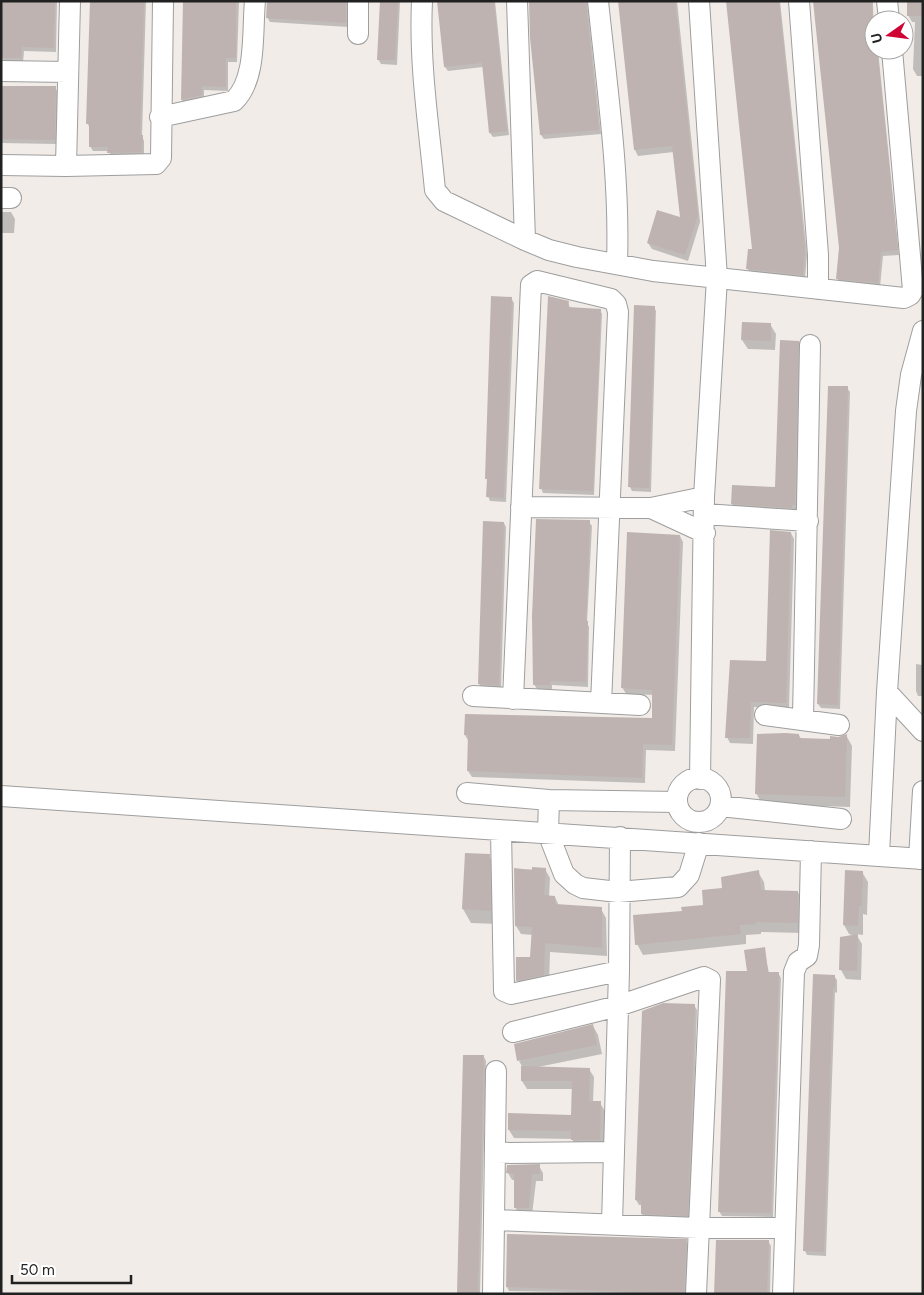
<svg xmlns="http://www.w3.org/2000/svg" width="924" height="1295" font-family="Figtree,sans-serif">
<rect width="100%" height="100%" fill="#f1ece8"/>
<path fill="#0003" d="M 3,1 L 57,1 L 56,52 L 24,51 L 23,63 L 4,62 L 2,58 Z
M 92,1 L 146,1 L 142,136 L 144,141 L 144,156 L 111,157 L 109,151 L 93,151 L 90,146 L 90,129 L 88,124 Z
M 184,1 L 239,1 L 237,62 L 228,62 L 228,91 L 204,90 L 204,99 L 184,104 L 182,100 Z
M 268,1 L 349,1 L 348,27 L 270,22 L 267,17 Z
M 381,1 L 400,1 L 397,65 L 381,64 L 378,59 Z
M 439,1 L 495,1 L 509,135 L 493,137 L 490,133 L 483,67 L 448,71 L 445,67 Z
M 530,1 L 587,1 L 601,134 L 544,139 L 541,135 Z
M 619,1 L 677,1 L 700,222 L 688,261 L 652,249 L 648,243 L 681,219 L 674,152 L 638,156 L 635,150 Z
M 727,1 L 780,1 L 807,254 L 805,279 L 750,273 L 748,269 L 753,250 Z
M 815,1 L 873,1 L 874,50 L 878,50 L 899,255 L 883,256 L 880,287 L 840,283 L 837,278 L 840,248 Z
M 923,1 L 923,76 L 917,76 L 913,69 L 915,22 L 912,22 L 908,15 Z
M 1,87 L 55,88 L 58,92 L 56,144 L 1,143 Z
M 1,212 L 11,212 L 15,219 L 14,233 L 1,233 Z
M 511,298 L 514,303 L 506,502 L 490,501 L 488,496 Z
M 568,302 L 570,308 L 600,310 L 602,314 L 594,495 L 543,493 L 541,488 Z
M 654,307 L 656,311 L 651,492 L 632,491 L 630,487 Z
M 770,324 L 776,334 L 775,350 L 748,349 L 742,340 Z
M 798,343 L 801,348 L 797,510 L 794,510 L 794,513 L 735,508 L 732,504 L 777,488 Z
M 847,388 L 850,392 L 840,709 L 821,708 L 818,704 Z
M 589,522 L 592,526 L 587,623 L 589,627 L 588,687 L 552,685 L 552,689 L 537,689 L 534,684 Z
M 504,523 L 506,527 L 501,689 L 482,688 L 479,684 Z
M 791,533 L 794,539 L 789,708 L 754,707 L 753,744 L 730,743 L 727,737 L 768,663 Z
M 680,536 L 683,542 L 675,751 L 646,750 L 645,783 L 472,777 L 468,771 L 469,742 L 465,735 L 653,719 L 654,695 L 626,694 L 622,687 Z
M 923,623 L 923,696 L 918,696 L 916,691 L 916,664 L 922,665 Z
M 799,735 L 801,739 L 831,740 L 846,735 L 852,746 L 850,807 L 762,804 L 756,793 Z
M 489,856 L 497,870 L 498,924 L 471,923 L 463,909 Z
M 545,869 L 550,878 L 549,897 L 555,897 L 559,906 L 601,909 L 606,918 L 607,956 L 550,952 L 549,983 L 522,989 L 517,981 L 531,958 L 533,935 L 521,934 L 516,926 L 515,870 Z
M 758,872 L 764,882 L 765,891 L 798,892 L 803,902 L 803,933 L 761,932 L 761,934 L 746,935 L 746,944 L 643,955 L 637,944 L 683,912 L 705,906 L 723,889 Z
M 862,872 L 868,882 L 867,915 L 863,914 L 863,935 L 856,934 L 862,944 L 861,980 L 846,979 L 841,970 L 855,936 L 849,934 L 844,925 Z
M 764,949 L 769,973 L 778,973 L 781,978 L 773,1217 L 722,1216 L 719,1211 L 749,973 Z
M 814,975 L 834,976 L 837,980 L 837,993 L 835,992 L 826,1256 L 807,1255 L 805,1251 Z
M 694,1005 L 697,1010 L 690,1220 L 645,1218 L 642,1214 L 642,1205 L 639,1205 L 636,1200 Z
M 593,1026 L 598,1035 L 602,1054 L 538,1067 L 589,1069 L 594,1077 L 593,1102 L 600,1103 L 605,1111 L 604,1148 L 577,1148 L 572,1139 L 514,1138 L 509,1130 L 572,1117 L 573,1089 L 527,1089 L 522,1081 L 523,1068 L 519,1061 Z
M 484,1057 L 486,1061 L 480,1294 L 458,1294 Z
M 539,1166 L 543,1173 L 543,1181 L 536,1181 L 532,1215 L 519,1214 L 515,1207 L 515,1180 L 512,1180 L 508,1173 Z
M 686,1241 L 688,1245 L 686,1294 L 509,1291 L 507,1287 Z
M 768,1241 L 771,1246 L 770,1294 L 715,1294 Z"/>
<path fill="#beb3b1" d="M 1,1 L 55,1 L 54,48 L 22,47 L 21,58 L 1,58 Z
M 90,1 L 144,1 L 140,135 L 143,135 L 142,152 L 107,153 L 108,147 L 89,147 L 89,124 L 86,124 Z
M 183,1 L 236,2 L 236,58 L 226,58 L 226,87 L 202,86 L 202,95 L 181,100 Z
M 267,1 L 346,2 L 346,23 L 266,18 Z
M 380,1 L 398,1 L 395,60 L 377,60 Z
M 437,1 L 494,1 L 507,131 L 489,133 L 482,63 L 444,67 Z
M 529,1 L 586,1 L 599,130 L 540,135 L 530,38 Z
M 618,1 L 675,1 L 698,215 L 685,255 L 647,243 L 657,210 L 680,217 L 672,146 L 634,150 Z
M 726,1 L 779,1 L 805,249 L 803,275 L 746,269 L 748,249 L 752,249 Z
M 813,1 L 872,1 L 874,50 L 877,50 L 878,57 L 898,250 L 881,252 L 878,283 L 836,279 L 839,248 Z
M 907,1 L 923,1 L 923,16 L 907,16 Z
M 1,86 L 56,86 L 55,140 L 1,139 Z
M 491,296 L 512,297 L 504,498 L 486,497 L 487,479 L 485,479 Z
M 548,296 L 569,301 L 568,307 L 601,309 L 593,491 L 539,489 Z
M 634,305 L 655,306 L 649,488 L 628,487 Z
M 742,322 L 771,323 L 771,341 L 741,340 Z
M 780,340 L 799,341 L 795,505 L 792,505 L 792,508 L 731,504 L 732,485 L 775,487 Z
M 828,386 L 848,386 L 838,705 L 817,704 Z
M 536,519 L 590,520 L 586,621 L 588,621 L 586,682 L 550,681 L 550,685 L 533,685 L 532,616 Z
M 483,521 L 504,522 L 499,686 L 478,684 Z
M 770,530 L 791,532 L 786,703 L 751,702 L 750,738 L 725,738 L 730,660 L 766,661 Z
M 627,532 L 680,535 L 672,745 L 643,744 L 642,778 L 467,771 L 468,735 L 464,735 L 465,714 L 652,718 L 652,690 L 621,688 Z
M 786,733 L 799,734 L 799,738 L 830,739 L 830,736 L 838,737 L 847,734 L 845,797 L 755,794 L 757,734 Z
M 465,853 L 490,854 L 491,911 L 462,909 Z
M 532,867 L 546,868 L 544,895 L 555,896 L 555,904 L 602,907 L 602,948 L 545,943 L 544,975 L 516,981 L 516,957 L 530,957 L 532,927 L 515,926 L 514,868 L 532,870 Z
M 759,870 L 761,890 L 798,891 L 798,923 L 756,922 L 756,924 L 740,925 L 741,934 L 635,945 L 633,915 L 682,911 L 681,907 L 703,905 L 702,890 L 722,888 L 721,877 Z
M 845,870 L 863,871 L 862,906 L 859,906 L 858,926 L 843,925 Z
M 858,934 L 857,971 L 839,970 L 840,937 Z
M 765,947 L 768,972 L 779,972 L 771,1213 L 718,1212 L 726,971 L 747,971 L 744,950 Z
M 813,974 L 835,975 L 835,989 L 833,988 L 824,1252 L 803,1251 Z
M 663,1003 L 695,1004 L 688,1216 L 641,1214 L 641,1201 L 635,1200 L 642,1011 Z
M 593,1024 L 597,1045 L 517,1061 L 514,1044 Z
M 463,1055 L 484,1055 L 478,1294 L 457,1294 Z
M 521,1066 L 590,1068 L 589,1101 L 601,1101 L 600,1140 L 571,1140 L 571,1131 L 508,1130 L 508,1113 L 571,1115 L 572,1081 L 521,1081 Z
M 540,1164 L 540,1174 L 532,1174 L 529,1208 L 514,1208 L 514,1174 L 506,1173 L 507,1165 Z
M 507,1234 L 687,1239 L 684,1294 L 506,1287 Z
M 716,1240 L 769,1240 L 767,1294 L 714,1294 Z"/>
<g fill="none" stroke-linecap="round" stroke-linejoin="round">
<g stroke="#9e9e9e" stroke-width="22">
<path id="minor" d="M 422,1 C 419,65 429,127 435,190 L 444,201 L 525,240 L 549,250 L 577,257 L 653,271 L 904,298 L 910,295 L 913,290 L 892,50
M 517,1 L 525,240
M 598,1 C 607,88 620,176 617,263
M 699,1 L 717,278 L 704,497 L 700,779
M 799,1 L 818,255 L 818,289
M 887,1 L 889,20
M 358,34 L 358,1
M 1,71 L 68,72
M 160,117 L 234,101 C 257,79 252,32 255,1
M 1,165 L 66,166 L 156,164 L 161,158 L 163,1
M 66,166 L 70,1
M 1,198 L 11,198
M 704,497 L 651,508 L 705,533
M 521,507 L 651,508
M 704,514 L 808,521
M 887,692 L 923,731
M 473,696 L 640,705
M 513,699 L 531,285 L 537,281 L 611,299 L 616,304 L 618,312 L 601,703
M 765,715 L 839,725
M 803,719 L 810,345
M677 800a22 22 0 1 1 44 0a22 22 0 1 1-44 0Z
M 467,793 L 549,800 L 677,802
M 1,796 L 923,859
M 549,800 L 548,833 L 564,874 L 575,884 L 583,888 L 618,892 L 678,887 L 689,875 L 699,843
M 720,806 L 841,819
M 501,831 L 504,991 L 511,994 L 619,971
M 879,855 L 887,692 L 906,411 L 911,375 L 923,331
M 919,859 L 923,791
M 513,1032 L 618,1006 L 704,977 L 710,980 L 696,1294
M 495,1153 L 614,1152
M 495,1220 L 698,1228 L 784,1228
M 612,1224 L 619,971 L 620,837
M 493,1294 L 496,1071
M 783,1294 L 794,972 L 798,962 L 807,956 L 809,945 L 811,851"/>
</g>
<use href="#minor" stroke="#fff" stroke-width="20"/>
</g>
<rect width="924" height="1295" fill="none" stroke="#212121" stroke-width="5"/>
<g transform="translate(889 35) rotate(256)"><circle r="24" fill="#ffffff" stroke="#a6a6a6"/>
<path d="M0-4L9 19L0 12L-9 19Z" fill="#cf0334"/>
<text y="-8" font-size="14" font-weight="bold" text-anchor="middle" fill="#212121">U</text>
</g>
<path d="M12 1275v8h119v-8" fill="none" stroke="#212121" stroke-width="2.5"/>
<text x="20" y="1275" font-size="15" fill="#212121" stroke="#ffffff" stroke-width="4" paint-order="stroke">50 m</text>
</svg>
